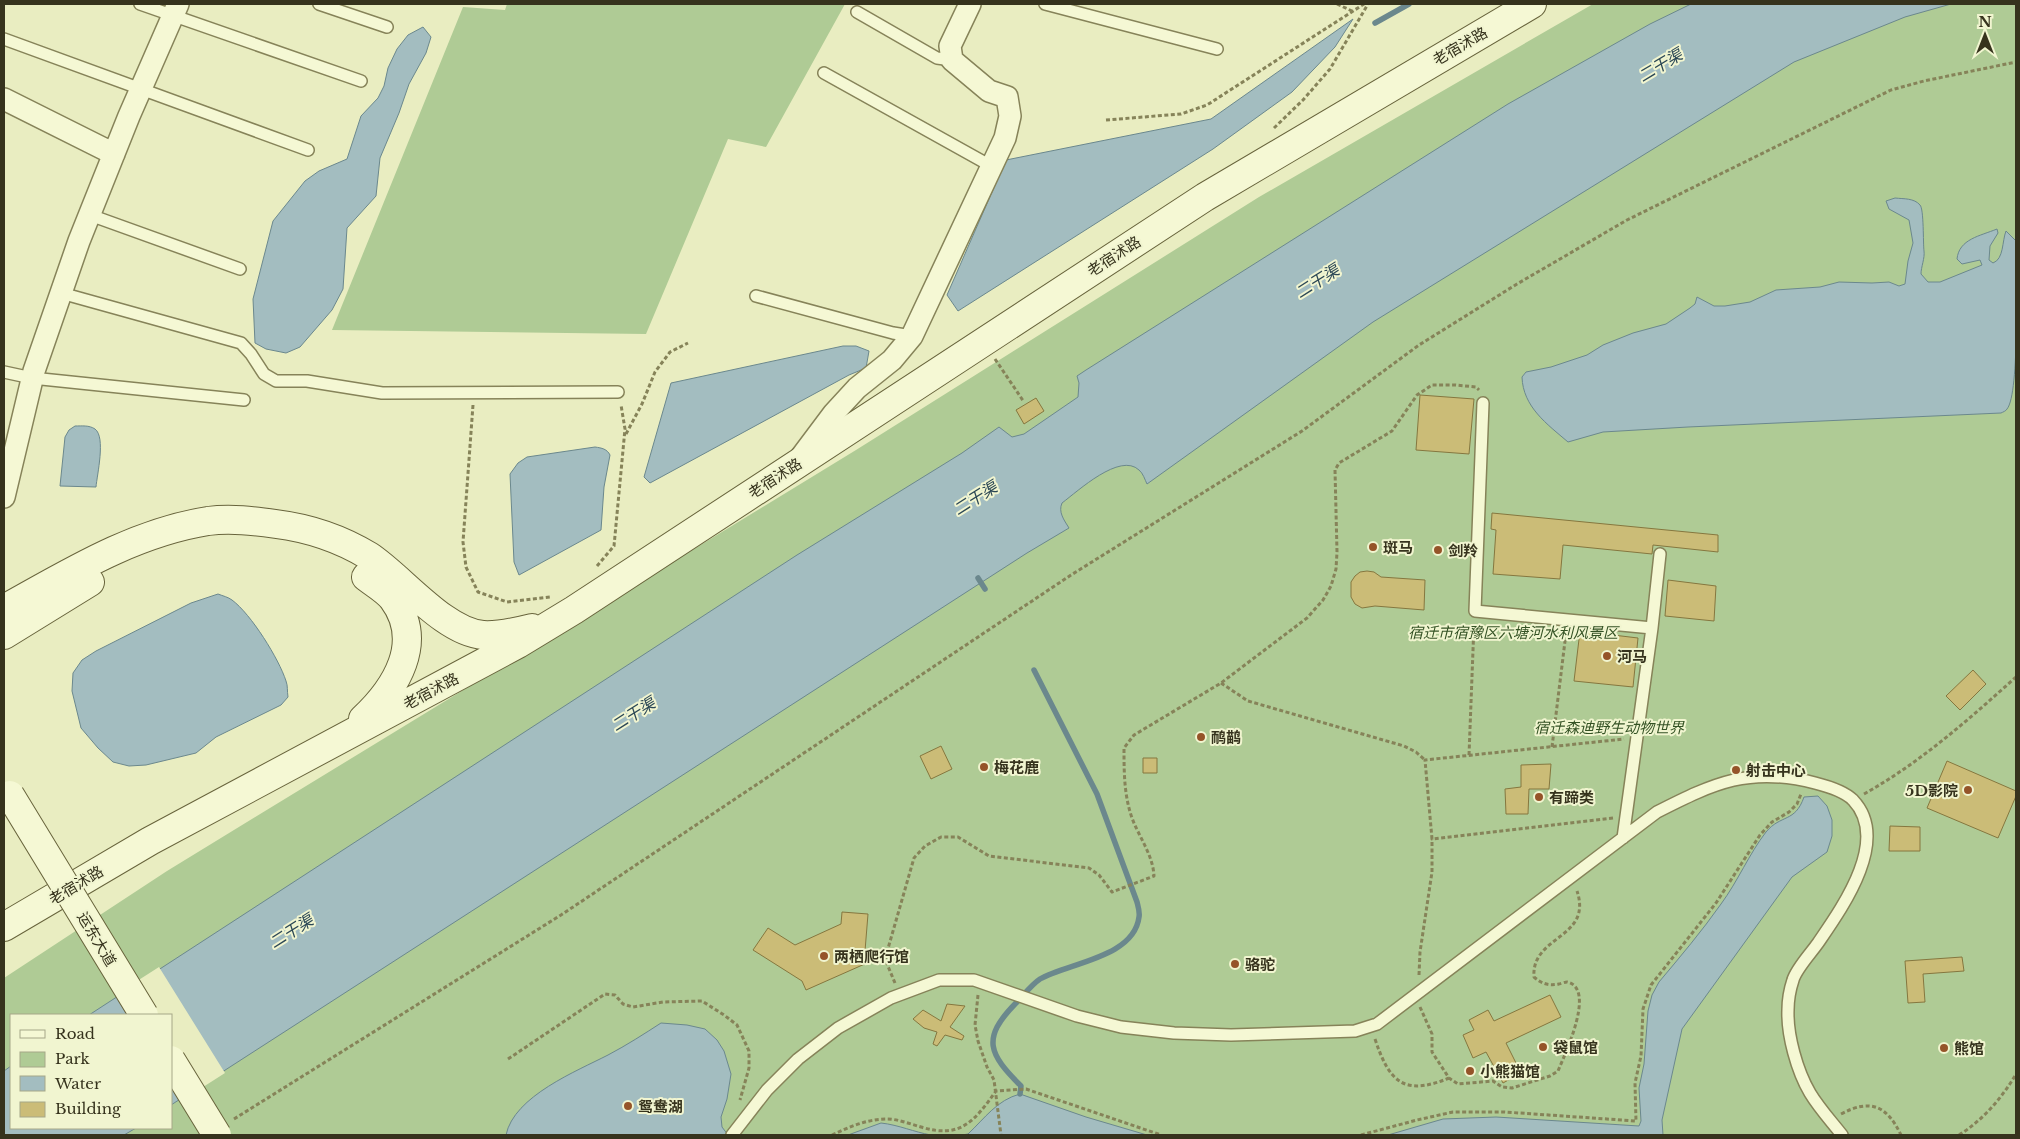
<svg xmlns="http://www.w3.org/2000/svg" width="2020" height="1139" font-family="'Libre Baskerville','Noto Sans SC',serif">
<rect width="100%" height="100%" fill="#e9edc1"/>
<path fill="#afcb95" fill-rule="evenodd" d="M 507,4 L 845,4 L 766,147 L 728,139 L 646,334 L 332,330 L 463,7 L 505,10 Z
M 1593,4 L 2016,4 L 2016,1135 L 4,1135 L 4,978 L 167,871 L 856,450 L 1259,197 ZM 11,1015 L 171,1015 L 171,1128 L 11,1128 Z"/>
<path fill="#a3bdc0" stroke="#6b888d" d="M 1691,4 L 1951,4 L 1905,17 L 1794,62 L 1373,322 L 1147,484 C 1145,480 1143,473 1139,470 C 1120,452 1078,491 1062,503 C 1058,512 1064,520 1069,528 L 1027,553 L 171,1105 L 171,1015 L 89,1015 L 797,555 L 962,453 L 999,427 L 1012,437 L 1024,434 L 1078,397 L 1079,383 L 1077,376 L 1086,370 L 1508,104 L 1650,24 Z
M 1353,19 L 1335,47 L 1292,92 L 1213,149 L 958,311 L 947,295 L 1006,160 L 1211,119 Z
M 423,27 L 431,37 L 426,53 L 409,84 L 399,113 L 380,158 L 376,196 L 347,228 L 343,289 L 332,310 L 300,347 L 286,353 L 266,349 L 255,343 L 253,299 L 273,221 L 305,181 L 319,171 L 347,159 L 361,116 L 378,98 L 384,86 L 388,68 L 397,49 L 408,35 Z
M 1895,198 C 1904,199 1914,198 1920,205 C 1924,209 1923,243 1924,251 C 1925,258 1921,267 1921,274 L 1928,282 L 1940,282 L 1982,265 L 1980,260 L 1962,264 L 1957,259 C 1959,239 1980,236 1997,229 L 1998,233 L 1990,246 L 1989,260 L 1993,263 C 2004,259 2002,241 2006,231 L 2016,241 C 2016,268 2020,394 2007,409 C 2006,411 2003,412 2001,413 L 1688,427 L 1603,432 L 1568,442 C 1547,424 1523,407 1522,377 L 1526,372 L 1551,367 L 1587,355 L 1603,345 L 1633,333 L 1666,324 L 1690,308 L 1695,304 L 1697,297 L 1714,306 L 1725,306 L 1750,302 L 1776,290 L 1820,287 L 1839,282 L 1872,283 L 1889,282 L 1899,286 L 1905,284 L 1908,261 L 1913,243 L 1909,220 L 1889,209 L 1886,201 Z
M 843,346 L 856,346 L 869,351 L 866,368 L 849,375 L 650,483 L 644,477 L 671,383 Z
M 75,426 C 82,426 89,425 95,429 C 106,437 97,475 96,487 L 60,486 L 65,437 L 69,430 Z
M 595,447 C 602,448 607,449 610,455 L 604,487 L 601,530 L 519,575 L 514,562 L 510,474 L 518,463 L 527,457 Z
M 218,594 C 223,596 228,597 232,600 C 251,614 279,659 286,681 C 288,686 287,691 288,697 L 281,705 L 216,737 L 196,753 L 146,765 L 129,766 L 113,762 L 98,748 L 81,728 L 72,691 L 73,673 L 82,660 L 96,651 L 191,603 Z
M 1818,796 L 1827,806 L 1832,820 L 1832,836 L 1827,852 L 1792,877 L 1682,1029 L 1662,1120 L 1663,1135 L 1388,1135 L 1443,1119 L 1496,1117 L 1639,1126 L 1641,1121 L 1639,1088 L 1644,1064 L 1648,1011 L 1652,995 L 1659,982 C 1680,957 1702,931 1721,904 C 1738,881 1749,854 1766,832 C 1781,814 1795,823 1804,797 Z
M 661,1023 L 687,1025 L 705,1029 L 717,1040 L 724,1051 L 731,1074 L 727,1099 L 721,1117 L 722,1127 L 728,1135 L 506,1135 C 514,1096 577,1071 608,1055 C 627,1045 644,1034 661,1023 Z
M 11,1066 L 11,1128 L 136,1128 L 124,1135 L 4,1135 L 4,1071 Z
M 1020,1094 L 1086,1117 L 1147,1135 L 962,1135 L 968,1134 C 985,1118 997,1100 1020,1094 Z
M 881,1123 C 899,1125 914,1132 931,1135 L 848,1135 Z"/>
<path fill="#e9edc1" d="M 159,967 L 225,1073 L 189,1096 L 171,1067 L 171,1015 L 139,1015 L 123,990 Z"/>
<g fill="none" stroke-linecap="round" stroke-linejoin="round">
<path stroke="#6b888d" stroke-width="5.5" d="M 1375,23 L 1409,4
M 978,578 L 985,589
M 1020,1094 L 1021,1086 C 989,1054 981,1039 1015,1004 C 1023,996 1031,985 1040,979 C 1067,963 1134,958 1139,917 C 1140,912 1138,906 1137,902 L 1097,794 L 1034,670"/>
</g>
<path fill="#cbbc77" stroke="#85773f" d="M 1420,395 L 1474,399 L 1469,454 L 1416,450 Z
M 1036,398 L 1044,411 L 1024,424 L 1016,410 Z
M 1492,513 L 1718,535 L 1718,552 L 1653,545 L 1652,554 L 1563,545 L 1560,579 L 1493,574 L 1496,530 L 1491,529 Z
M 1367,571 L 1374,572 L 1381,577 L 1425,580 L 1424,610 L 1375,606 L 1362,608 L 1355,604 L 1351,597 L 1351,582 L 1355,576 L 1360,572 Z
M 1668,580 L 1716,586 L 1714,621 L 1665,616 Z
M 1580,631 L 1638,638 L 1633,687 L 1574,681 Z
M 1973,670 L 1986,684 L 1960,710 L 1946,696 Z
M 941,746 L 952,769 L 931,779 L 920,756 Z
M 1143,758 L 1157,758 L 1157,773 L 1143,773 Z
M 1947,761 L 2016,791 L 2016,796 L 1998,838 L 1927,808 Z
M 1551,764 L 1549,789 L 1529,789 L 1528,814 L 1506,814 L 1505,789 L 1521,787 L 1521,765 Z
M 1890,826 L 1920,827 L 1920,851 L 1889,851 Z
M 842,912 L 868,914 L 865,951 L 876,959 L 806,990 L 802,981 L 753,950 L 768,928 L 795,945 L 841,924 Z
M 1962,957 L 1964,971 L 1923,974 L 1925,1002 L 1908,1003 L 1905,961 Z
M 1550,995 L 1561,1017 L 1506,1043 L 1521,1073 L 1503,1083 L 1486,1052 L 1473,1058 L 1463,1035 L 1474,1030 L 1469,1020 L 1488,1010 L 1494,1021 Z
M 947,1004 L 965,1006 L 950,1027 L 964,1036 L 962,1040 L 945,1035 L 937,1046 L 933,1044 L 937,1032 L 924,1028 L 913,1019 L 923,1010 L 941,1021 Z"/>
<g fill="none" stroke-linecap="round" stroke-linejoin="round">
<g stroke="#868359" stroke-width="14">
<path id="service" d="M 140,4 L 361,81
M 319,4 L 387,27
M 1045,4 L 1217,49
M 857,12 L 937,58 L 952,60
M 4,39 L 308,150
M 824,73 L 991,166
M 90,215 L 240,269
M 61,293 L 241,343 L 251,354 L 264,374 L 276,381 L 307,381 L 382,393 L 618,392
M 756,296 L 893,333 L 912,336
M 4,372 L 32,378 L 244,400
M 1483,403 L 1475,611 L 1652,628 L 1623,838
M 1652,628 L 1660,554
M 732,1135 L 767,1090 L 798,1059 L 838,1028 L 891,998 L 939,980 L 974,980 L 1077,1016 L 1121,1027 L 1174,1033 L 1231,1035 L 1355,1031 L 1377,1024 L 1657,812 C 1714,783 1750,766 1815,783 C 1827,786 1844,791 1853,800 C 1891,840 1842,908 1818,943 C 1811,953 1796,969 1793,980 C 1790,989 1788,1001 1788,1010 C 1787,1035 1797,1071 1810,1093 C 1819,1108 1831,1121 1842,1135"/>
</g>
<g stroke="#868359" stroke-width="24">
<path id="minor" d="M 4,99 L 114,154
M 801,457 L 834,413 L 857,388 L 892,360 L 912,336 L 1005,138 L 1010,116 L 1007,97 L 989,91 L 952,60 L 950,46 L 970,4
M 4,497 L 34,371 L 79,241 L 129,116 L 178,4"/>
</g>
<g stroke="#68643c" stroke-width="30">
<path id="secondary" d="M 4,609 C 69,573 133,533 208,521 C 231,518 254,521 276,524 C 308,528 341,539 369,556 C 401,577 444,632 483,635 C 499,636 516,632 532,628
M 4,635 L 90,582
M 363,719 C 396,688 425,642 393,599 C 386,590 375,584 366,577
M 4,927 L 150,841 L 518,644 L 574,610 L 1205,197 L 1532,4"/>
</g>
<path stroke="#868359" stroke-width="3" stroke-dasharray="4 2.5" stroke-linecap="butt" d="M 1337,4 L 1352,11
M 1106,120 L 1181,114 L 1207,105 L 1364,4
M 1274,128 L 1303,100 L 1330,69 L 1368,4
M 995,359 L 1024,402
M 473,405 L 463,542 L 466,567 L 478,592 L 507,602 L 550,597
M 626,434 L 642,404 L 655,372 L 670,352 L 688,343
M 597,566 L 614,546 L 625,429 L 621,405
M 1221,683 L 1248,701 L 1404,746 L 1416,752 L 1425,760
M 1552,747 L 1566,633
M 1469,755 L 1474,624
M 1864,794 C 1921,762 1968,720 2016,677
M 1613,818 L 1432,839 L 1425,760 L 1624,739
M 1419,975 L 1420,952 L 1432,872 L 1432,839
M 895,983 L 885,959 L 914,858 L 925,846 L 941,837 L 958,837 L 989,856 L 1089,868 L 1099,875 L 1112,892 L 1154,876 C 1153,855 1139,837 1132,818 C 1124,795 1124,772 1124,748 L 1134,735 L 1221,683 L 1307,618 L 1323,600 L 1331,586 L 1336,569 L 1337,552 L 1335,470 L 1339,463 L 1392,431 L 1417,395 L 1432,385 L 1456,385 L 1476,387 L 1479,390
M 978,995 L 975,1025 L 978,1041 L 987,1067 L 994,1080 L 1001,1135
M 1420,1007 L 1432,1034 L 1432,1052 L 1449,1078 L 1458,1084 L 1493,1081 L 1502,1087 L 1512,1088 L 1550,1076 L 1558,1071 C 1564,1056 1597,988 1567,982 C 1565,982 1560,984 1559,984 C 1549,986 1542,984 1534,977 C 1531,935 1593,939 1577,891
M 1375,1039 C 1389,1081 1403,1097 1449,1078
M 508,1059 L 605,994 L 615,995 L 623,1004 L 633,1007 L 663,1002 L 702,1001 L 724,1015 L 737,1025 L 749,1051 L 749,1068 L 740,1100
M 1841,1114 C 1871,1098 1887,1106 1901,1135
M 234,1119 L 561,915 L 1071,575 L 1302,431 L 1419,345 L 1517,284 L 1627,220 L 1891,90 L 1924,81 L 2016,62
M 832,1135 C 849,1127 867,1119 887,1119 C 898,1119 910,1124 921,1127 C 960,1139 974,1122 996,1091 L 1026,1089 L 1161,1135
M 1361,1135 L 1417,1120 L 1453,1112 L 1505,1112 L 1636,1121 L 1635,1083 L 1641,1056 L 1643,1009 L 1651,985 L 1716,903 L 1760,835 L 1772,822 L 1789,812 L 1797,804 L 1801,794
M 1959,1135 C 1983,1120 2002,1098 2016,1074"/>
<use href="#service" stroke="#f5f8d4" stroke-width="11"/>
<use href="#minor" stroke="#f5f8d4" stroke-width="21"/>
<use href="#secondary" stroke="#f5f8d4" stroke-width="28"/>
<g stroke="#68643c" stroke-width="30" stroke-linecap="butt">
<path id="secondary-bridge" d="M 10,795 L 144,1015
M 171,1060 L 217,1135"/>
</g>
<use href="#secondary-bridge" stroke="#f5f8d4" stroke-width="28"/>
</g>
<g fill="#955429" stroke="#f1f5d0" stroke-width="2">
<circle cx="1373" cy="547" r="5"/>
<circle cx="1438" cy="550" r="5"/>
<circle cx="1607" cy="656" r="5"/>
<circle cx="1201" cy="737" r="5"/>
<circle cx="984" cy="767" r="5"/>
<circle cx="1736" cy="770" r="5"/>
<circle cx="1968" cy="790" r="5"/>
<circle cx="1539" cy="797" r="5"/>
<circle cx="824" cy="956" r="5"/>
<circle cx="1235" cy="964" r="5"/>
<circle cx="1543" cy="1047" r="5"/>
<circle cx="1944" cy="1048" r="5"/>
<circle cx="1470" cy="1071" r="5"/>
<circle cx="628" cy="1106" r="5"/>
</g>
<g text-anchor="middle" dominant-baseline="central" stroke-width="4" stroke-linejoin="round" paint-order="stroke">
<g font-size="15" fill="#36331d" stroke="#f1f5d0">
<text transform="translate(1460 46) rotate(-30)">老宿沭路</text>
<text transform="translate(1114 256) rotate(-33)">老宿沭路</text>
<text transform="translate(775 478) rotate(-33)">老宿沭路</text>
<text transform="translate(431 691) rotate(-28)">老宿沭路</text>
<text transform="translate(76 885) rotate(-31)">老宿沭路</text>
<text transform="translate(97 939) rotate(59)">运东大道</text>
</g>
<g font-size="15" font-weight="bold" fill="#36331d" stroke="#f1f5d0" text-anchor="start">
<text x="1383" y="547">斑马</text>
<text x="1448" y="550">剑羚</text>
<text x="1617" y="656">河马</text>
<text x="1211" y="737">鸸鹋</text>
<text x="994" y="767">梅花鹿</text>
<text x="1746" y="770">射击中心</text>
<text x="1958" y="790" text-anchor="end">5D影院</text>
<text x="1549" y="797">有蹄类</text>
<text x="834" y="956">两栖爬行馆</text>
<text x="1245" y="964">骆驼</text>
<text x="1553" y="1047">袋鼠馆</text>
<text x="1954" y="1048">熊馆</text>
<text x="1480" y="1071">小熊猫馆</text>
<text x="638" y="1106">鸳鸯湖</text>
</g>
<g font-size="15" font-style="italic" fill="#345224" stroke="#f1f5d0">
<text x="1513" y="632">宿迁市宿豫区六塘河水利风景区</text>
<text x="1609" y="727">宿迁森迪野生动物世界</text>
</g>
<g font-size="16" font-style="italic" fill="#2c4856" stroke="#f1f5d0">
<text transform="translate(1660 65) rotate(-31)">二干渠</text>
<text transform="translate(1317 281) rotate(-32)">二干渠</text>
<text transform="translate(975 498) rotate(-32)">二干渠</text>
<text transform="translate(633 714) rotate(-32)">二干渠</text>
<text transform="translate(291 931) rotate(-32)">二干渠</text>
</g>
</g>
<rect width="2020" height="1139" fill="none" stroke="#36331d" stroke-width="10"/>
<rect x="10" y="1014" width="162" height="115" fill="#f1f5d0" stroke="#a6a788"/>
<rect x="20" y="1030" width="25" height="8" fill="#f5f8d4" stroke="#a6a788"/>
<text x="55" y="1039" font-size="15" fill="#36331d">Road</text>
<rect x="20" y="1052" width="25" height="15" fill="#afcb95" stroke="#a6a788"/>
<text x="55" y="1064" font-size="15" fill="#36331d">Park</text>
<rect x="20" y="1076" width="25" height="15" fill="#a3bdc0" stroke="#a6a788"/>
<text x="55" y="1089" font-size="15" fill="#36331d">Water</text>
<rect x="20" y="1102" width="25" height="15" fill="#cbbc77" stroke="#a6a788"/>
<text x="55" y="1114" font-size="15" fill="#36331d">Building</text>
<g transform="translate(1985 35)" stroke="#f1f5d0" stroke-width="4" paint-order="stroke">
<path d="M0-4L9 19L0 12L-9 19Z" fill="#36331d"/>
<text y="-8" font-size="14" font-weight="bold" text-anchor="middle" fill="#36331d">N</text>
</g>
</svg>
